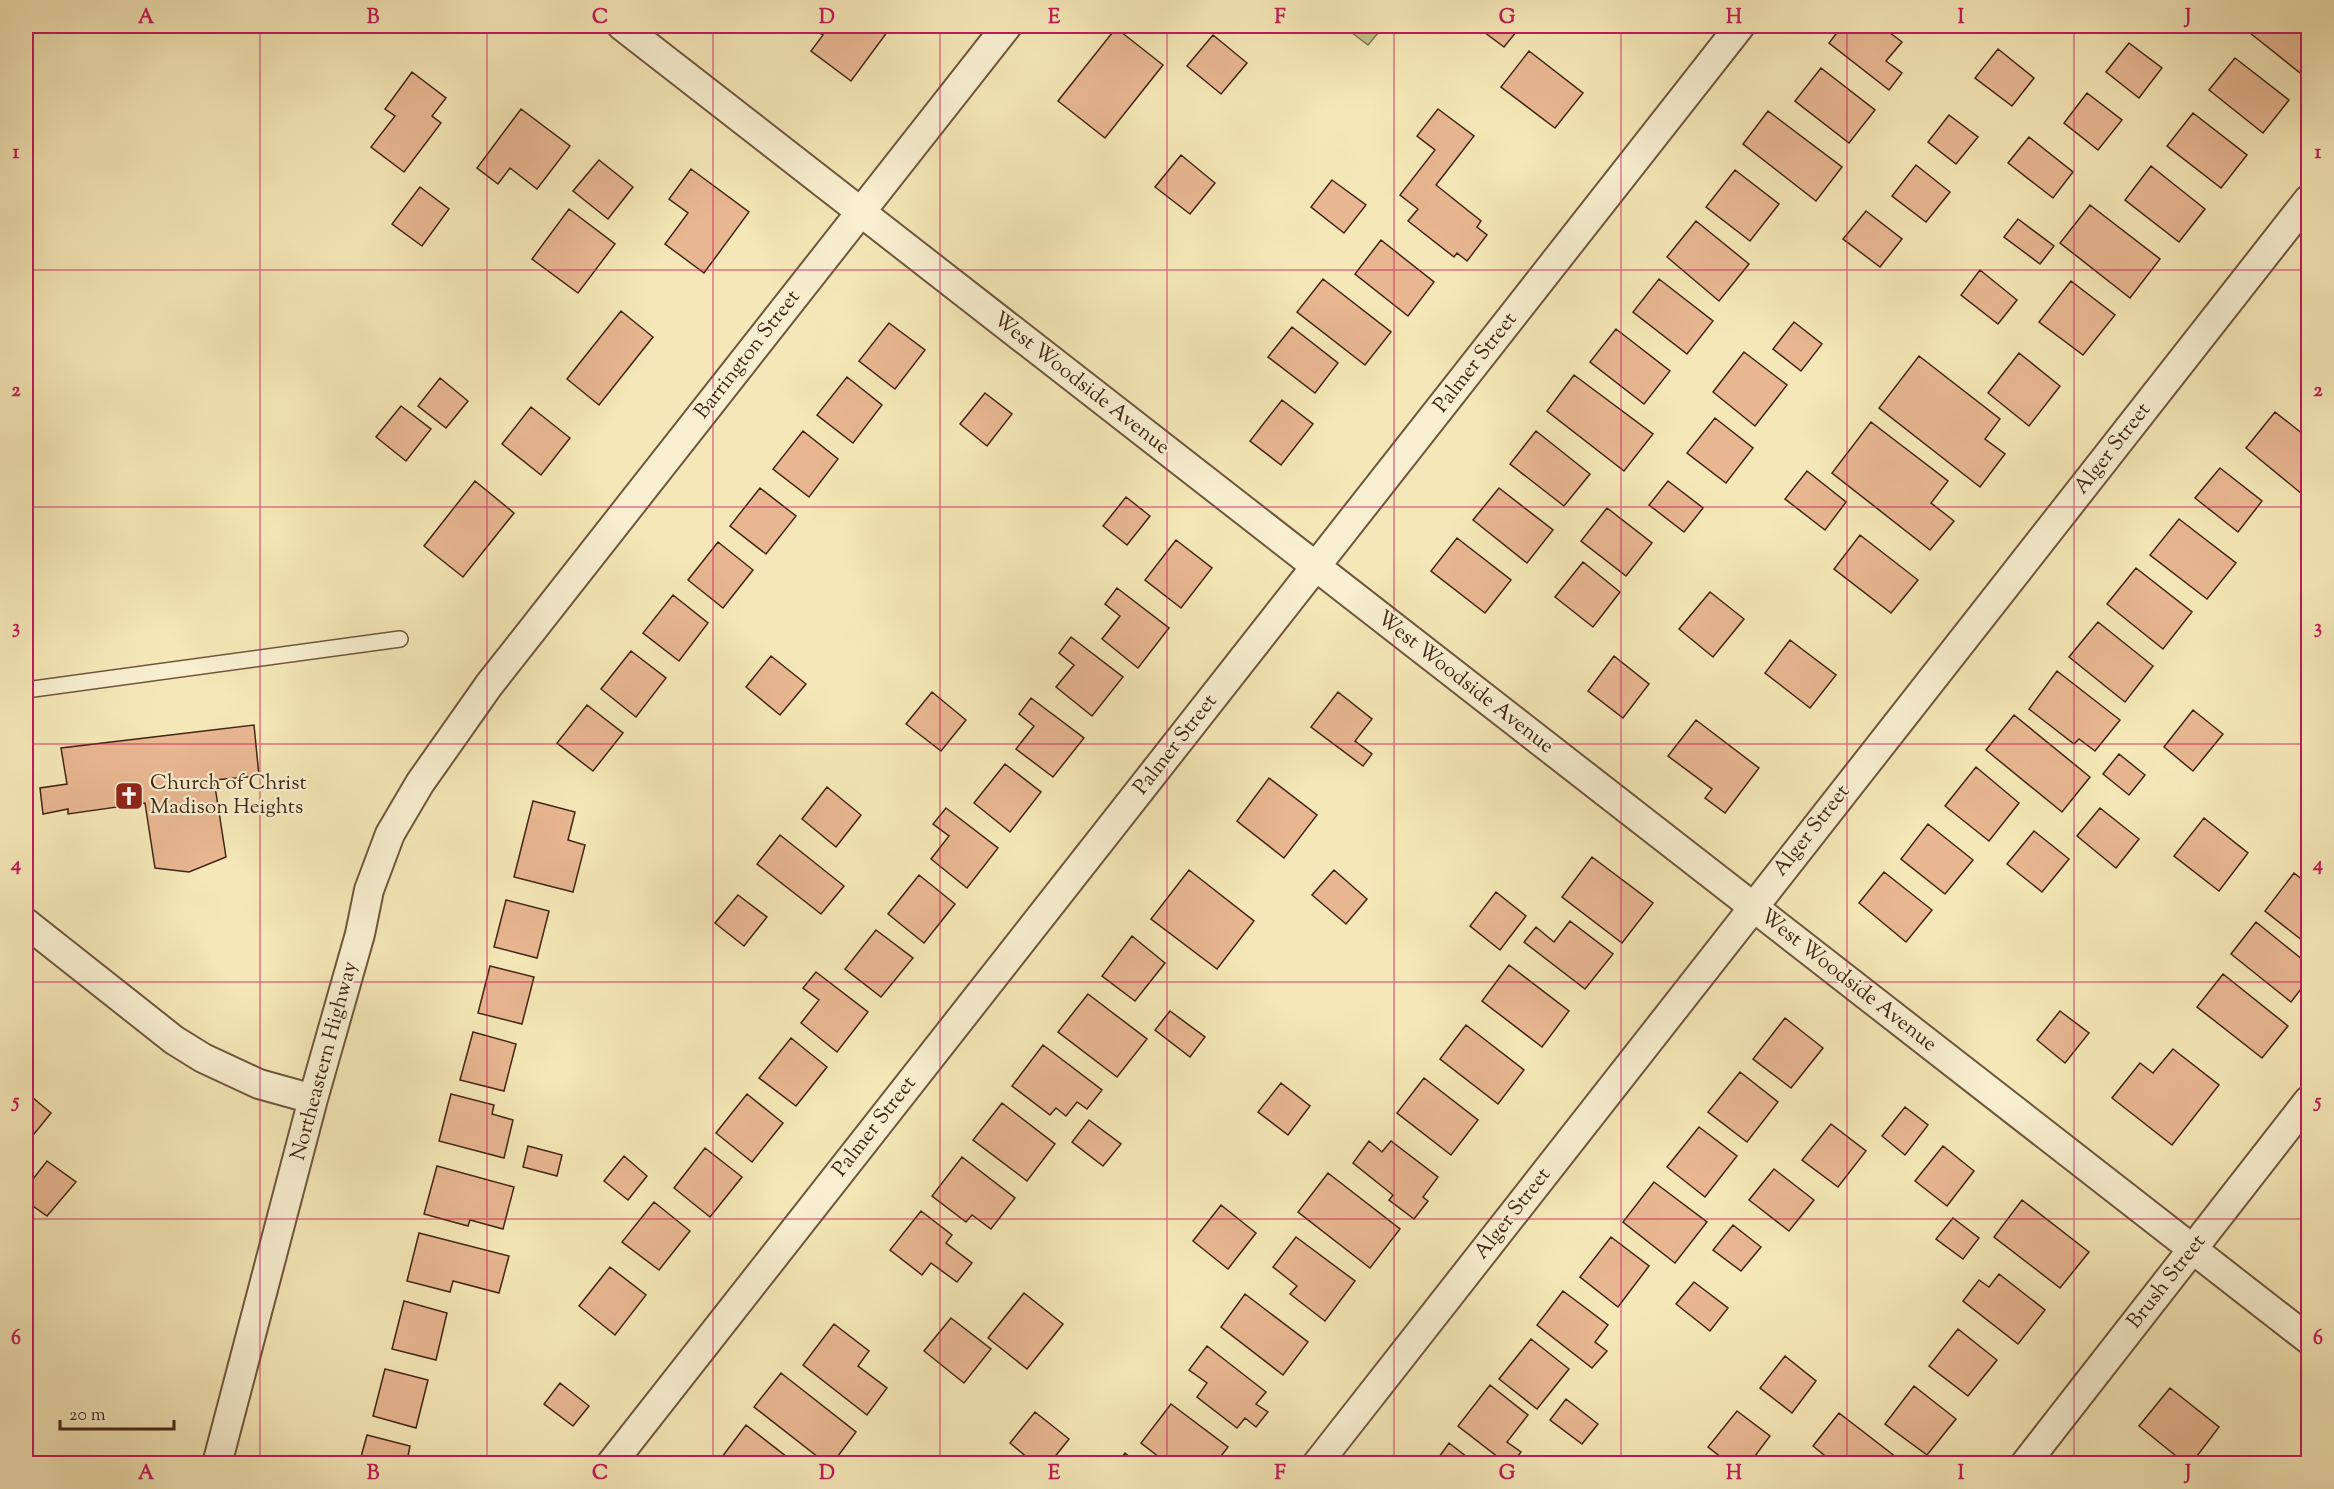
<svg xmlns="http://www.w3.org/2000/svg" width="2334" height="1489" font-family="'Sorts Mill Goudy',serif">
<rect width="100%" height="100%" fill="#f5e7b7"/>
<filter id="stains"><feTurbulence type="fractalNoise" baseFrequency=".00333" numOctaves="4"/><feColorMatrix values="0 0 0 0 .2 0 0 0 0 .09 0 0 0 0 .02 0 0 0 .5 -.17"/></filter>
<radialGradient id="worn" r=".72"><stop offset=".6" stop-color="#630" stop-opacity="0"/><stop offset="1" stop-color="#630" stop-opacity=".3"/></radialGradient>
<path fill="#c3c389" stroke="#83744f" stroke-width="1.5" d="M 1343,26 L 1384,26 L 1368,45 Z"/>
<path fill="#e8b792" stroke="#432515" stroke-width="1.5" d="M 809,26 L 880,26 L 888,31 L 851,81 L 811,51 L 823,35 Z
M 1476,26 L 1521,26 L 1504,47 Z
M 1842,26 L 1881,26 L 1902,42 L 1886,61 L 1902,73 L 1889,90 L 1829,43 Z
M 2256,26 L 2308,26 L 2308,69 L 2304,76 L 2250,33 Z
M 1116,28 L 1163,65 L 1105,138 L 1058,101 Z
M 1213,35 L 1247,63 L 1221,94 L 1187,66 Z
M 2129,43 L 2162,68 L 2139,98 L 2106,72 Z
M 1998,49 L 2034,78 L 2012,106 L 1975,78 Z
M 1529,51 L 1583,93 L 1555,128 L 1501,87 Z
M 2235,58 L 2289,100 L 2263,133 L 2209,90 Z
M 1821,68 L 1875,110 L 1849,143 L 1795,101 Z
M 412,72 L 446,98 L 432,116 L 441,123 L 404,172 L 371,147 L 395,116 L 385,109 Z
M 2087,93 L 2122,120 L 2098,150 L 2064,123 Z
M 521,109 L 570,146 L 537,189 L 510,168 L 498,184 L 477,168 Z
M 1438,109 L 1474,136 L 1436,185 L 1481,221 L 1477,227 L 1487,235 L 1467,261 L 1457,253 L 1454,257 L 1408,221 L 1418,209 L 1400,195 L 1435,150 L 1417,136 Z
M 1768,111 L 1842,167 L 1816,201 L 1743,144 Z
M 2193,113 L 2247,155 L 2221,188 L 2167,146 Z
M 1949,115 L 1978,137 L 1956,164 L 1928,142 Z
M 2029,137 L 2073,172 L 2053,198 L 2008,163 Z
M 1181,155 L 1215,183 L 1190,214 L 1155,187 Z
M 599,160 L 633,187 L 608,219 L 573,191 Z
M 1916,165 L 1950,192 L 1926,222 L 1892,196 Z
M 2151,166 L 2205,209 L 2179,242 L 2125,200 Z
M 691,169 L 749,212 L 704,273 L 665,244 L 688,213 L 669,199 Z
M 1735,170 L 1779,204 L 1750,241 L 1706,207 Z
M 1332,180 L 1366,205 L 1344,233 L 1311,207 Z
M 420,187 L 449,209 L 422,246 L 392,224 Z
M 2090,205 L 2160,259 L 2130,298 L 2060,243 Z
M 569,209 L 615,244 L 578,293 L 532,259 Z
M 1866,211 L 1902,239 L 1880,267 L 1843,239 Z
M 2018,219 L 2054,246 L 2040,264 L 2004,237 Z
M 1696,221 L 1749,264 L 1719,301 L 1667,257 Z
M 1381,240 L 1434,282 L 1408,316 L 1355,274 Z
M 1980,270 L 2017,300 L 1998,324 L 1961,295 Z
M 1323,279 L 1391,332 L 1365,365 L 1297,312 Z
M 1659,279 L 1713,321 L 1687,354 L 1633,312 Z
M 2071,281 L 2115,315 L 2083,355 L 2039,322 Z
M 621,311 L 653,337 L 599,405 L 567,379 Z
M 1794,322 L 1822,344 L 1801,371 L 1773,349 Z
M 889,323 L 925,350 L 895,389 L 859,361 Z
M 1292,327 L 1338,363 L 1315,393 L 1268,357 Z
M 1616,329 L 1670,371 L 1644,404 L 1590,362 Z
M 1744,352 L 1787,385 L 1755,426 L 1713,392 Z
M 2019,353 L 2060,386 L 2029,426 L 1988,393 Z
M 1919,356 L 2000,419 L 1985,439 L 2005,454 L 1980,487 L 1879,408 Z
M 1574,375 L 1653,434 L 1624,471 L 1547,411 Z
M 847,377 L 882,405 L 853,443 L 817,415 Z
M 440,378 L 468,401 L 446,428 L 418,406 Z
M 985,393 L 1012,414 L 987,446 L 960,424 Z
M 1282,400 L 1313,424 L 1281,465 L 1250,441 Z
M 401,406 L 431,429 L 406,461 L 376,437 Z
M 531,407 L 570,438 L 541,475 L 502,444 Z
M 2275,412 L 2308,438 L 2308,499 L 2246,448 Z
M 1715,418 L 1753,448 L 1726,483 L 1687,453 Z
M 1871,422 L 1948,481 L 1931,503 L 1954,521 L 1930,550 L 1832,473 Z
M 803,431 L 838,459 L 809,497 L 773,469 Z
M 1536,431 L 1590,474 L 1564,506 L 1510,464 Z
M 2220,468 L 2262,501 L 2238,532 L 2195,498 Z
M 1807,471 L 1846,502 L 1825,530 L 1785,499 Z
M 475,481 L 514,513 L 463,577 L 424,546 Z
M 1668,481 L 1703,508 L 1684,532 L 1649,505 Z
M 760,488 L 796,516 L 766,554 L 730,526 Z
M 1499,488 L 1553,530 L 1527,563 L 1473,520 Z
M 1126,497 L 1150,516 L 1127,545 L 1103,526 Z
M 1607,508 L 1652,543 L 1626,576 L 1581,541 Z
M 2179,519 L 2236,563 L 2207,599 L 2150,555 Z
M 1860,535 L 1918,580 L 1891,613 L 1834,569 Z
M 1457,538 L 1511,580 L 1485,613 L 1431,571 Z
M 1176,540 L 1212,568 L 1181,608 L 1145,580 Z
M 718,542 L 753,570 L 723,608 L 688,580 Z
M 1583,562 L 1620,592 L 1593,627 L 1555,597 Z
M 2136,568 L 2192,612 L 2163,649 L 2107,604 Z
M 1117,588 L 1169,628 L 1138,668 L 1102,639 L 1120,616 L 1105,604 Z
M 1710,592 L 1744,619 L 1713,657 L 1679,629 Z
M 673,595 L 708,623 L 679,661 L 643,633 Z
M 2098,622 L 2153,666 L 2125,702 L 2069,657 Z
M 1071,637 L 1123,677 L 1092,716 L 1056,687 L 1074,665 L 1059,653 Z
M 1790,640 L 1836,675 L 1810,708 L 1765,673 Z
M 631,651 L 666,678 L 636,717 L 601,689 Z
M 771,656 L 806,684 L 780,715 L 746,687 Z
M 1614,656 L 1649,684 L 1623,718 L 1588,691 Z
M 2057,671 L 2120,720 L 2095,751 L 2079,739 L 2074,744 L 2029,709 Z
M 932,692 L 966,720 L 941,751 L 906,724 Z
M 1338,692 L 1372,719 L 1355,741 L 1372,754 L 1363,766 L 1311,727 Z
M 1031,698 L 1084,738 L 1053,777 L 1016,749 L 1034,726 L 1019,714 Z
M 587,705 L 623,733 L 593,771 L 557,743 Z
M 2193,710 L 2223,734 L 2193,771 L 2164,747 Z
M 2014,715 L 2090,777 L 2062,812 L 1986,750 Z
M 1696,720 L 1759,768 L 1725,813 L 1705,798 L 1712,789 L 1668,756 Z
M 254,725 L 259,776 L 214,780 L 226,857 L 189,872 L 155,868 L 145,803 L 68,814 L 68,809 L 43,814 L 40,788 L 67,784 L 61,748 Z
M 2119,754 L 2145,775 L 2129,795 L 2103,774 Z
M 1005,764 L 1041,792 L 1010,832 L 974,803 Z
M 1976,767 L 2019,803 L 1989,841 L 1945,806 Z
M 1269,778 L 1317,815 L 1284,858 L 1237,821 Z
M 827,787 L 861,815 L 836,847 L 802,819 Z
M 533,801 L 575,812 L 568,840 L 585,845 L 573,892 L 514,877 Z
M 946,808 L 998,848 L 967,888 L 931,859 L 949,836 L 933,824 Z
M 2100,808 L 2139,839 L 2116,868 L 2077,836 Z
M 2204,818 L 2248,853 L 2219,891 L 2174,856 Z
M 1928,824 L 1973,860 L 1945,894 L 1901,859 Z
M 2034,831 L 2069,859 L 2042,892 L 2007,864 Z
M 780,835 L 844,886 L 821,914 L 757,864 Z
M 1592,857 L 1653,903 L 1622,943 L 1562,897 Z
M 1189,870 L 1254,921 L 1217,969 L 1151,919 Z
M 1334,870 L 1367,899 L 1346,924 L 1312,895 Z
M 1884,872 L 1932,910 L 1906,942 L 1859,903 Z
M 2294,873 L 2308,884 L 2308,945 L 2265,911 Z
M 919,875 L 955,904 L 924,943 L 888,914 Z
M 1496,892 L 1526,916 L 1500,950 L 1470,926 Z
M 738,895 L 767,917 L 744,946 L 715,923 Z
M 506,900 L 549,911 L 537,958 L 494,947 Z
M 1570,921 L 1613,954 L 1585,989 L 1524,942 L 1536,927 L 1554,942 Z
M 2256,922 L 2308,964 L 2308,980 L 2291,1002 L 2231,954 Z
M 876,930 L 913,958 L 881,997 L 845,969 Z
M 1132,936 L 1165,963 L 1135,1001 L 1102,976 Z
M 1509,965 L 1569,1011 L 1542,1047 L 1482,1001 Z
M 490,966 L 534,977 L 522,1024 L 478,1013 Z
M 816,972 L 868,1012 L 837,1052 L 801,1023 L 819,1000 L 803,988 Z
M 2223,974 L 2288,1026 L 2262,1058 L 2197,1007 Z
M 1088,994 L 1147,1039 L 1117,1077 L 1058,1032 Z
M 1170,1011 L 1205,1037 L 1190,1057 L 1155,1030 Z
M 2060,1011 L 2089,1033 L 2065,1063 L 2037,1040 Z
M 1785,1018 L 1823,1048 L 1791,1088 L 1753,1059 Z
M 1466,1025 L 1524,1070 L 1498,1104 L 1440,1059 Z
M 473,1032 L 516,1044 L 504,1091 L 460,1080 Z
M 791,1038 L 827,1067 L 796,1106 L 759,1078 Z
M 1043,1045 L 1102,1090 L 1087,1109 L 1077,1102 L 1066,1116 L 1056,1108 L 1050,1115 L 1012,1086 Z
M 2173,1049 L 2219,1085 L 2172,1145 L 2112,1098 L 2140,1063 L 2153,1073 Z
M 1740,1072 L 1778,1102 L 1747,1142 L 1708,1112 Z
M 1424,1078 L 1478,1120 L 1451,1155 L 1397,1113 Z
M 1281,1083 L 1310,1106 L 1288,1135 L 1258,1112 Z
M 26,1092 L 51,1113 L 26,1144 Z
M 451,1094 L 494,1105 L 492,1114 L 513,1120 L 504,1158 L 439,1141 Z
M 747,1094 L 783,1123 L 752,1162 L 716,1133 Z
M 1002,1103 L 1055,1144 L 1027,1181 L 973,1140 Z
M 1905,1107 L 1928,1125 L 1905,1155 L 1882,1136 Z
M 1089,1120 L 1121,1144 L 1103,1166 L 1072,1142 Z
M 1831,1124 L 1866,1151 L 1838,1187 L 1802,1160 Z
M 1699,1127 L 1737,1156 L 1705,1197 L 1667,1167 Z
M 1369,1141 L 1382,1152 L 1391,1141 L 1438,1177 L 1423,1197 L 1428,1201 L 1414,1219 L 1389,1200 L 1393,1195 L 1353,1163 Z
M 528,1146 L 562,1155 L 557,1176 L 523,1167 Z
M 1943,1146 L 1974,1171 L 1947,1206 L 1915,1181 Z
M 705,1148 L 742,1177 L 710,1217 L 674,1188 Z
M 624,1156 L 647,1176 L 628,1200 L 604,1181 Z
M 962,1157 L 1015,1198 L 991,1229 L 972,1215 L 966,1222 L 932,1196 Z
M 47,1161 L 76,1182 L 47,1216 L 26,1201 L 26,1188 Z
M 437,1166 L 514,1187 L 503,1229 L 470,1220 L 468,1226 L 424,1214 Z
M 1774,1169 L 1814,1200 L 1789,1231 L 1749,1200 Z
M 1328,1173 L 1400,1229 L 1370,1268 L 1298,1212 Z
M 1654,1182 L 1707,1222 L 1675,1263 L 1623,1222 Z
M 2022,1200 L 2089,1252 L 2060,1288 L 1994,1237 Z
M 654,1202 L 690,1231 L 659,1270 L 622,1242 Z
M 1221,1205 L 1256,1233 L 1228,1269 L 1193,1241 Z
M 921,1211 L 952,1235 L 946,1243 L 972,1263 L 957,1282 L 931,1263 L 922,1275 L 890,1250 Z
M 1953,1218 L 1979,1238 L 1963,1259 L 1936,1239 Z
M 1733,1225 L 1761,1247 L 1741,1271 L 1713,1250 Z
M 419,1233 L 509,1256 L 499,1293 L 453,1281 L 450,1292 L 407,1281 Z
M 1296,1237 L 1355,1281 L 1325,1321 L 1290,1294 L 1297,1286 L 1273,1267 Z
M 1611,1237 L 1649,1266 L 1618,1307 L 1580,1277 Z
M 610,1267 L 646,1295 L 615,1335 L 579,1306 Z
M 1999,1274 L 2045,1310 L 2018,1344 L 1963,1301 L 1979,1280 L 1989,1287 Z
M 1694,1282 L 1728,1308 L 1710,1331 L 1676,1304 Z
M 1563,1291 L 1608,1325 L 1595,1342 L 1607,1351 L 1592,1368 L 1537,1325 Z
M 1024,1293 L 1063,1324 L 1027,1369 L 988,1338 Z
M 1245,1294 L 1308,1342 L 1283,1375 L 1221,1327 Z
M 404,1301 L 447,1313 L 436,1360 L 392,1349 Z
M 951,1318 L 991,1349 L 964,1383 L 924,1351 Z
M 834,1324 L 869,1351 L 858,1366 L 887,1388 L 867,1415 L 803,1365 Z
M 1958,1329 L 1997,1360 L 1968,1396 L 1929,1366 Z
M 1531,1339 L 1569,1369 L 1537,1409 L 1499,1379 Z
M 1207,1346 L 1266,1392 L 1256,1404 L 1268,1412 L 1256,1427 L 1245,1418 L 1237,1428 L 1197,1397 L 1207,1383 L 1189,1370 Z
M 1785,1356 L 1816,1381 L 1792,1413 L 1760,1388 Z
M 385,1369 L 428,1380 L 416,1428 L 373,1416 Z
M 781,1373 L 856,1432 L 832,1464 L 827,1464 L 754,1407 Z
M 560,1383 L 589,1406 L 573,1426 L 544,1404 Z
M 1490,1385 L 1528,1415 L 1507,1442 L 1521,1452 L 1512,1464 L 1507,1464 L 1458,1426 Z
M 1914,1386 L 1956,1419 L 1927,1455 L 1885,1424 Z
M 2170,1388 L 2219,1427 L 2191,1464 L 2186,1464 L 2139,1426 Z
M 1566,1399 L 1598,1424 L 1582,1444 L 1550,1420 Z
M 1171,1404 L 1228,1447 L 1215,1464 L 1168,1464 L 1141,1443 Z
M 1737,1411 L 1770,1436 L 1749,1464 L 1730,1464 L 1708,1447 Z
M 1035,1412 L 1069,1439 L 1049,1464 L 1035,1464 L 1010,1443 Z
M 1839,1413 L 1905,1464 L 1835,1464 L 1813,1446 Z
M 746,1425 L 796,1464 L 722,1464 L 719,1461 Z
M 367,1435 L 410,1446 L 407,1461 L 416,1464 L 359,1464 Z
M 1449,1443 L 1476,1464 L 1434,1464 Z
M 1125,1453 L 1138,1464 L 1117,1464 Z"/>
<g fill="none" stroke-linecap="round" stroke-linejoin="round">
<g stroke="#70563e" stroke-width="18">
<path id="lane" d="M 26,690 L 400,639"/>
</g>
<g stroke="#70563e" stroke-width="32">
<path id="street" d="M 622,26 L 2308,1339
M 26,923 L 174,1040 L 203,1058 L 259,1084 L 313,1099
M 217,1464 L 313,1099 L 360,934 L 369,890 L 390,834 L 420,783 L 489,685 L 1007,26
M 611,1464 L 1740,26
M 1317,1464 L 2308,200
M 2025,1464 L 2308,1101"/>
</g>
<use href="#lane" stroke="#f8efd0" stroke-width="15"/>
<use href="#street" stroke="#f8efd0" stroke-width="28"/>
</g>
<path fill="none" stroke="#c2185b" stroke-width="1.5" stroke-opacity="0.55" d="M 260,26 L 260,1464M 487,26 L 487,1464M 713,26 L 713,1464M 940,26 L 940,1464M 1167,26 L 1167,1464M 1394,26 L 1394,1464M 1621,26 L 1621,1464M 1847,26 L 1847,1464M 2074,26 L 2074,1464M 26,270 L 2308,270M 26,507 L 2308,507M 26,744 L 2308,744M 26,982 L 2308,982M 26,1219 L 2308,1219"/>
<defs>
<g id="church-square" transform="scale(1.5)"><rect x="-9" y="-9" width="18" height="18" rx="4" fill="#8f2418" stroke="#f8efd0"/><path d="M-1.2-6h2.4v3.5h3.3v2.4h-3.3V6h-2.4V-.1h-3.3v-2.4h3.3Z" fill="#fff"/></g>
</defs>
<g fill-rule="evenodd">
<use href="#church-square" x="129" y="796"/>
</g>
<g text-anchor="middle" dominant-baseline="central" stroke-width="4.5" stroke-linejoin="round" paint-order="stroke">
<g font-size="21" fill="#432515" stroke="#f8efd0">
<text transform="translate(748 355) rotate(-52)">Barrington Street</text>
<text transform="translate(1476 363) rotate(-52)">Palmer Street</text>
<text transform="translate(1081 384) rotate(38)">West Woodside Avenue</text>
<text transform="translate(2113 449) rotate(-52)">Alger Street</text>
<text transform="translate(1465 683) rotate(38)">West Woodside Avenue</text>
<text transform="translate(1176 745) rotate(-52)">Palmer Street</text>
<text transform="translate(1812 831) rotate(-52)">Alger Street</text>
<text transform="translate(1848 981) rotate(38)">West Woodside Avenue</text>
<text transform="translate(325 1061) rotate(-75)">Northeastern Highway</text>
<text transform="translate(875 1127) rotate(-52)">Palmer Street</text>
<text transform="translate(1513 1214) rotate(-52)">Alger Street</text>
<text transform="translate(2167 1282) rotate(-52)">Brush Street</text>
</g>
<g font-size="21" fill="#432515" stroke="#f8efd0" text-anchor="start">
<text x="150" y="784">Church of Christ<tspan x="150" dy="24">Madison Heights</tspan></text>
</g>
</g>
<rect width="2334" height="1489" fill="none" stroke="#f5e7b7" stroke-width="66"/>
<path d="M60 1420v9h114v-9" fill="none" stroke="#432515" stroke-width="3"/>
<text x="69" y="1420" font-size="18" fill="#432515" stroke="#f8efd0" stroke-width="4.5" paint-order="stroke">20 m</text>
<rect x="33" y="33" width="2268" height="1423" fill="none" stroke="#c2185b" stroke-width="2"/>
<g font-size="20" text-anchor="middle" font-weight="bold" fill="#c2185b">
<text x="146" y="23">A</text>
<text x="373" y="23">B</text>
<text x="600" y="23">C</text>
<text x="827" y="23">D</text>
<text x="1054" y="23">E</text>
<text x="1280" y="23">F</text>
<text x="1507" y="23">G</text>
<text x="1734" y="23">H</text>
<text x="1961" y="23">I</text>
<text x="2188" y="23">J</text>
<text x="16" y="158">1</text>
<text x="2318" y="158">1</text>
<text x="16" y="396">2</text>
<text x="2318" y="396">2</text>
<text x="16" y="633">3</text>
<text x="2318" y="633">3</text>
<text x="16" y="870">4</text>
<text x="2318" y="870">4</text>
<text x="16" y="1107">5</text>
<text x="2318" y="1107">5</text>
<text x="16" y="1344">6</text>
<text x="2318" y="1344">6</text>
<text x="146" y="1479">A</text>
<text x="373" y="1479">B</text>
<text x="600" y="1479">C</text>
<text x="827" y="1479">D</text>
<text x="1054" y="1479">E</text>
<text x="1280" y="1479">F</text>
<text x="1507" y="1479">G</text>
<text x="1734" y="1479">H</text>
<text x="1961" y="1479">I</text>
<text x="2188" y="1479">J</text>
</g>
<rect width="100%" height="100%" filter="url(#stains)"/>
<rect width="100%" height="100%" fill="url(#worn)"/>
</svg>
